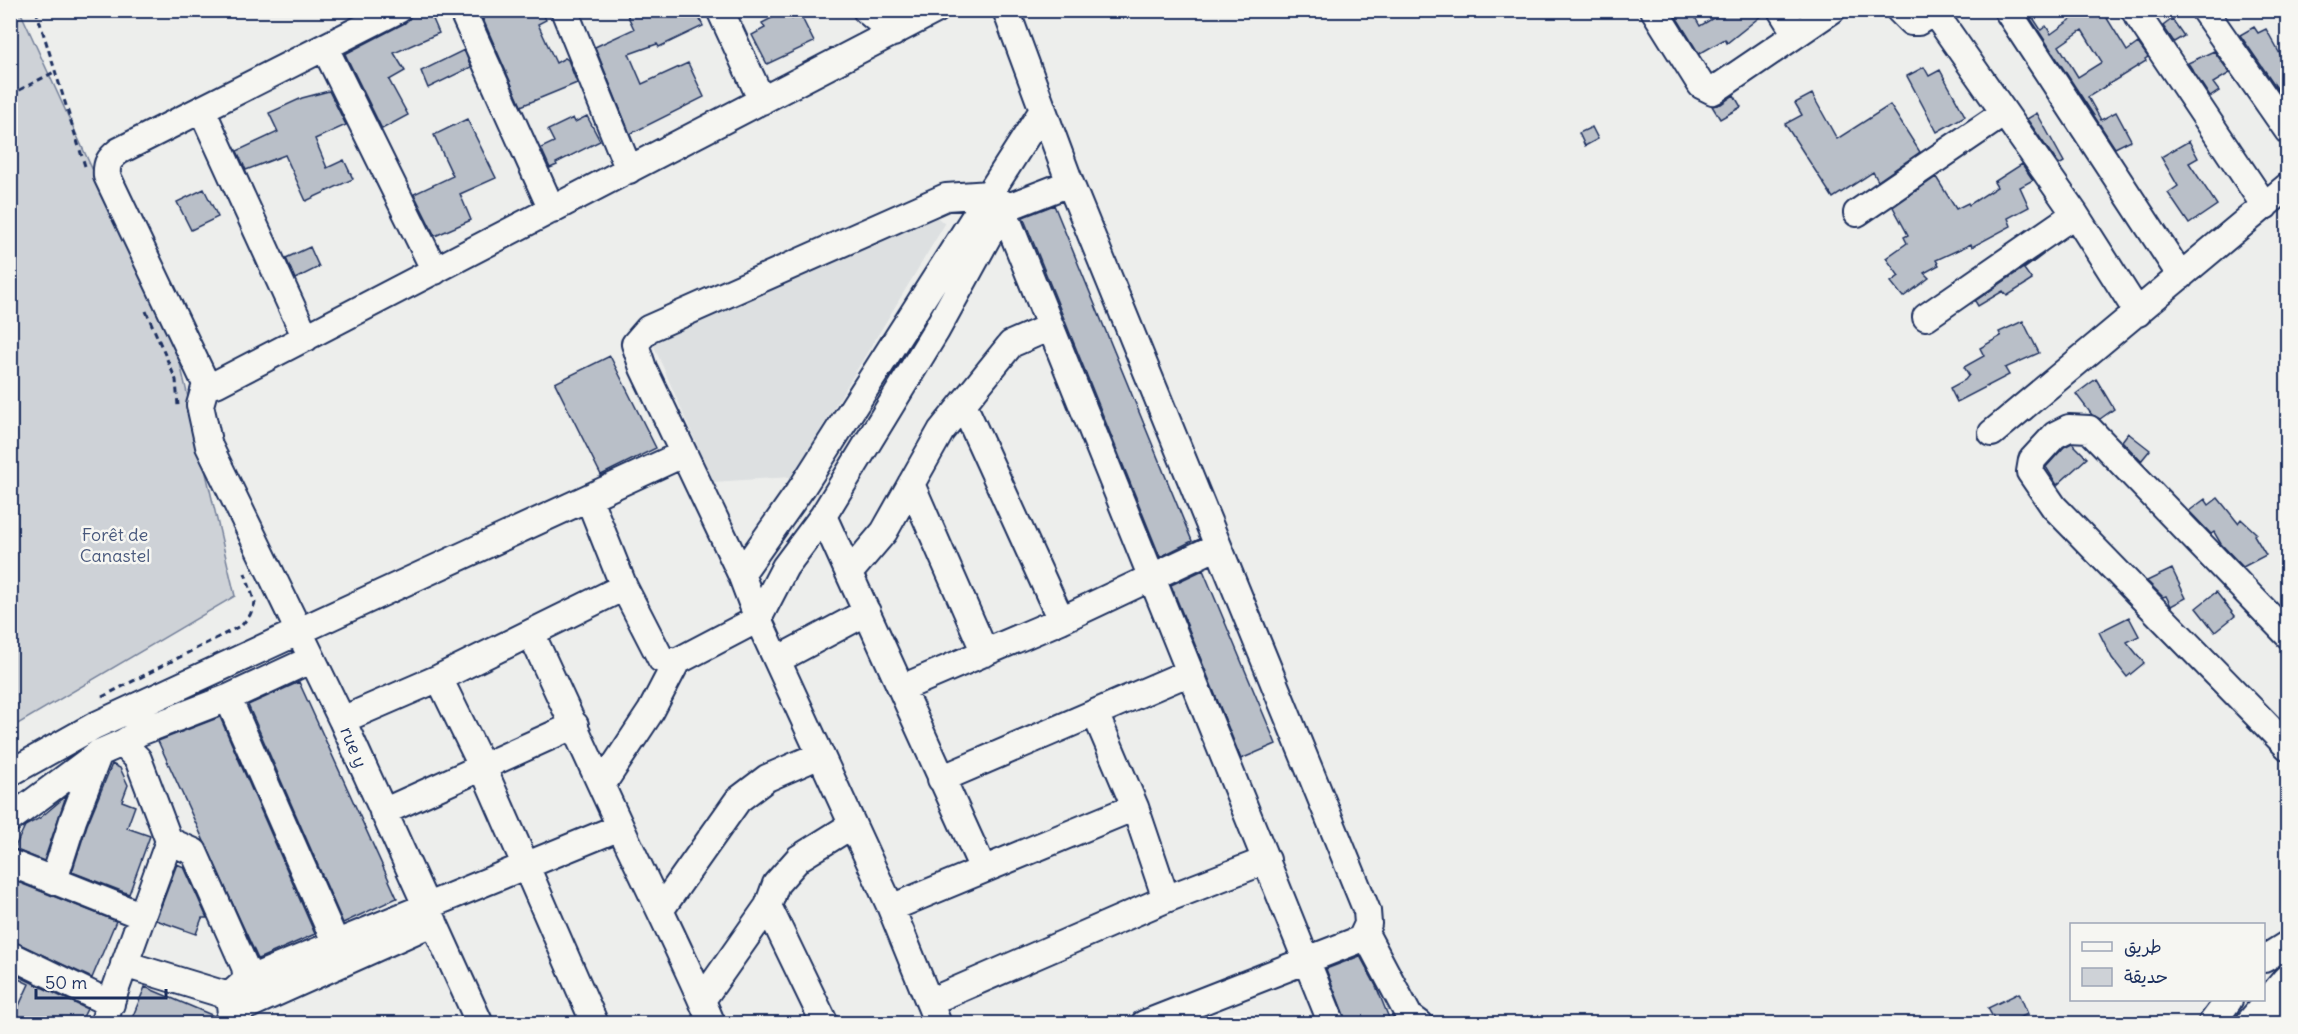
<svg xmlns="http://www.w3.org/2000/svg" width="2298" height="1034" font-family="Delius,'Playpen Sans Arabic',sans-serif">
<rect width="100%" height="100%" fill="#edeeec"/>
<filter id="ink" filterUnits="userSpaceOnUse"><feTurbulence type="fractalNoise" baseFrequency=".0167" numOctaves="2"/><feDisplacementMap in="SourceGraphic" scale="12" xChannelSelector="R" yChannelSelector="G"/><feConvolveMatrix kernelMatrix="1 2 1 2 8 2 1 2 1" color-interpolation-filters="sRGB"/></filter>
<g filter="url(#ink)">
<path fill="#dde0e1" d="M 932,213 L 945,224 L 792,477 L 713,482 L 649,335 Z"/>
<path fill="#ced2d7" stroke="#74809a" stroke-width="1.5" d="M 10,11 L 20,11 L 179,359 L 235,596 L 11,728 Z"/>
<path fill="#b9bfc8" stroke="#1b2f5e" stroke-width="1.5" fill-rule="evenodd" d="M 413,10 L 429,10 L 439,33 L 394,53 L 405,71 L 389,80 L 408,115 L 382,129 L 345,54 L 405,23 Z
M 479,10 L 541,10 L 546,20 L 538,24 L 556,63 L 565,58 L 568,60 L 577,83 L 521,106 Z
M 625,10 L 695,10 L 703,26 L 659,47 L 657,44 L 629,54 L 642,84 L 688,63 L 704,97 L 630,134 L 595,47 L 634,29 Z
M 787,10 L 792,19 L 800,14 L 814,42 L 767,64 L 752,35 L 765,28 L 762,23 Z
M 1672,10 L 1691,10 L 1700,26 L 1727,10 L 1766,12 L 1727,43 L 1725,39 L 1699,54 Z
M 2025,10 L 2028,10 L 2041,30 L 2046,26 L 2051,34 L 2084,10 L 2102,10 L 2127,51 L 2138,43 L 2148,57 L 2145,59 L 2146,61 L 2088,97 L 2101,120 L 2116,112 L 2131,140 L 2115,148 ZM 2082,30 L 2102,62 L 2078,77 L 2059,46 Z
M 2172,19 L 2184,36 L 2174,42 L 2163,26 Z
M 2254,27 L 2258,33 L 2266,29 L 2280,54 L 2288,49 L 2288,104 L 2240,35 Z
M 464,50 L 471,67 L 428,88 L 421,71 Z
M 2214,51 L 2230,73 L 2213,83 L 2219,91 L 2210,97 L 2188,63 Z
M 1924,67 L 1929,76 L 1940,70 L 1965,116 L 1937,132 L 1907,76 Z
M 329,91 L 346,125 L 315,139 L 327,168 L 344,160 L 353,179 L 306,201 L 285,155 L 246,170 L 237,151 L 278,132 L 269,113 L 302,98 Z
M 1812,94 L 1837,139 L 1890,105 L 1920,152 L 1878,181 L 1873,172 L 1833,198 L 1785,124 L 1802,115 L 1795,103 Z
M 1734,95 L 1741,107 L 1720,119 L 1712,106 L 1721,104 Z
M 2037,113 L 2064,162 L 2059,165 L 2027,119 Z
M 587,116 L 600,141 L 556,163 L 557,165 L 550,168 L 541,148 L 554,142 L 548,130 L 573,118 L 575,122 Z
M 467,119 L 496,178 L 460,194 L 471,220 L 435,236 L 414,194 L 453,176 L 434,135 Z
M 1592,127 L 1598,139 L 1585,146 L 1579,133 Z
M 2189,141 L 2198,158 L 2189,163 L 2217,205 L 2189,224 L 2168,193 L 2178,186 L 2161,157 Z
M 2022,164 L 2033,180 L 2020,187 L 2029,207 L 2008,218 L 2011,226 L 1972,247 L 1971,244 L 1936,260 L 1939,265 L 1924,273 L 1929,278 L 1903,297 L 1891,282 L 1899,276 L 1886,258 L 1907,243 L 1904,237 L 1908,235 L 1893,207 L 1936,177 L 1956,209 L 1968,203 L 1969,205 L 1997,187 L 1994,182 Z
M 204,189 L 218,217 L 191,230 L 177,202 Z
M 1054,205 L 1192,541 L 1160,557 L 1023,217 Z
M 310,247 L 319,267 L 295,279 L 286,258 Z
M 2044,254 L 2024,269 L 2032,280 L 2007,296 L 2003,291 L 1978,306 L 1975,301 Z
M 2023,321 L 2039,353 L 2005,368 L 2009,375 L 1957,402 L 1950,388 L 1965,380 L 1969,375 L 1964,367 L 1984,356 L 1980,348 L 2001,336 L 1999,332 Z
M 610,356 L 656,448 L 601,475 L 555,383 Z
M 2096,379 L 2114,409 L 2100,419 L 2092,415 L 2076,394 Z
M 2128,433 L 2150,450 L 2141,461 L 2122,441 Z
M 2072,443 L 2087,458 L 2057,485 L 2046,467 L 2064,447 Z
M 2218,498 L 2238,523 L 2241,519 L 2256,533 L 2254,535 L 2266,555 L 2243,567 L 2221,544 L 2214,532 L 2211,534 L 2189,511 L 2205,499 L 2209,505 Z
M 2172,569 L 2186,598 L 2171,606 L 2166,596 L 2163,597 L 2147,581 Z
M 1203,570 L 1276,744 L 1241,759 L 1171,585 Z
M 2216,592 L 2235,616 L 2215,632 L 2196,608 Z
M 2129,617 L 2139,636 L 2127,642 L 2144,663 L 2127,677 L 2112,658 L 2099,632 Z
M 299,682 L 397,898 L 343,923 L 248,705 Z
M 220,717 L 315,934 L 258,959 L 158,741 Z
M 112,764 L 120,768 L 128,785 L 122,801 L 135,806 L 127,828 L 150,836 L 129,894 L 72,872 L 87,825 Z
M 66,796 L 44,861 L 14,849 L 25,826 L 40,818 Z
M 177,864 L 184,867 L 207,918 L 202,918 L 196,934 L 156,920 Z
M 10,879 L 116,921 L 92,978 L 10,940 Z
M 1360,956 L 1376,986 L 1391,1023 L 1347,1023 L 1326,969 Z
M 10,972 L 87,1009 L 80,1023 L 11,1023 L 29,984 L 10,975 Z
M 145,987 L 214,1016 L 212,1023 L 130,1023 Z
M 2019,993 L 2028,1014 L 2007,1023 L 1996,1023 L 1988,1008 Z"/>
<g fill="none" stroke-linecap="round" stroke-linejoin="round">
<g stroke="#1b2f5e" stroke-width="30">
<path id="minor" d="M 398,10 L 119,151 C 109,159 106,163 107,176 L 206,384 L 216,384 L 936,10
M 462,10 L 552,210
M 564,10 L 629,170
M 720,10 L 762,101
M 866,10 L 893,33
M 1006,10 L 1070,183 L 1367,911 L 1368,924 L 1361,939 L 1144,1024
M 1654,10 L 1701,85 L 1713,91 L 1832,10
M 1781,10 L 1796,34
M 1899,10 L 1911,22 L 1918,22 L 1936,10
M 2007,10 L 2181,276
M 2134,10 L 2265,206
M 2204,10 L 2288,131
M 1934,12 L 2075,214 L 2138,313
M 325,48 L 435,271
M 202,110 L 306,338
M 1003,209 L 1332,1024
M 1857,213 L 2004,113
M 1926,317 L 2075,214
M 206,384 L 200,405 L 209,446 L 342,720
M 963,404 L 1061,620
M 1992,433 L 2288,186
M 911,484 L 985,653
M 589,499 L 624,587 L 661,659 L 676,662 L 758,619 L 785,567 L 823,516 L 936,331 L 1003,209 L 1070,183
M 823,516 L 983,869
M 850,572 L 884,532 L 941,431 L 1011,344 L 1050,327
M 741,574 L 803,486 L 1043,110
M 531,633 C 563,701 593,769 625,837 C 654,899 685,960 712,1024
M 2288,635 L 2089,429 L 2069,428 L 2055,435 L 2032,460 L 2030,472 L 2054,507 L 2288,747
M 777,660 L 867,612
M 439,678 L 483,768 L 595,1024
M 902,688 L 1061,620 L 1218,546
M 228,698 L 344,962
M 1095,713 L 1135,807 L 1166,899
M 122,743 L 140,732 L 228,698 L 312,659
M 10,773 L 94,726 L 683,454
M 941,779 L 1190,672
M 602,785 L 651,711 L 677,661
M 383,812 L 575,725
M 10,819 L 99,753 L 122,743 L 138,759 L 169,841 L 194,852 L 245,967 L 247,980 L 229,996 L 231,1013 L 227,1024
M 10,863 L 140,915
M 54,880 L 73,820 L 99,753
M 768,906 L 825,1024
M 891,908 L 1135,807
M 661,909 L 738,800 L 767,778 L 820,755
M 1365,933 L 1409,1016 L 1420,1024
M 10,955 L 111,1004
M 2264,959 L 2288,944
M 124,964 L 229,996
M 247,980 L 620,827
M 702,1000 L 768,906 L 776,884 L 799,858 L 852,825
M 929,1002 L 1166,899 L 1267,860
M 231,1013 L 434,922
M 103,1024 L 169,841
M 480,1024 L 342,720 L 439,678 L 624,587
M 938,1024 L 891,908 L 758,619 L 741,574 L 643,368 L 635,344 L 648,329 L 946,197 L 990,194 L 1008,207
M 2211,1024 L 2229,1000"/>
</g>
<g stroke="#1b2f5e" stroke-width="36">
<path id="major" d="M 2252,1024 L 2288,981"/>
</g>
<path stroke="#1b2f5e" stroke-width="3" stroke-dasharray="6 4.5" stroke-linecap="butt" d="M 36,10 L 85,166
M 10,95 L 56,71
M 146,311 L 176,380 L 178,406
M 102,697 L 242,625 L 250,615 L 255,603 L 245,573"/>
<use href="#minor" stroke="#f6f6f2" stroke-width="26"/>
<use href="#major" stroke="#f6f6f2" stroke-width="32"/>
</g>
</g>
<g text-anchor="middle" dominant-baseline="central" stroke-width="5" stroke-linejoin="round" paint-order="stroke">
<g font-size="18" fill="#48587c" stroke="#f6f6f2">
<text x="115" y="534">Forêt de<tspan x="115" dy="21">Canastel</tspan></text>
</g>
<g font-size="18" fill="#1b2f5e" stroke="#f6f6f2">
<text transform="translate(354 747) rotate(68)">rue y</text>
</g>
</g>
<rect width="2298" height="1034" fill="none" stroke="#f6f6f2" stroke-width="36"/>
<rect x="18" y="18" width="2262" height="998" fill="none" stroke="#1b2f5e" stroke-width="2" filter="url(#ink)"/>
<rect x="2070" y="923" width="195" height="78" fill="#f6f6f2" stroke="#9ea6b7" stroke-width="1.5"/>
<rect x="2082" y="942" width="30" height="9" fill="#f6f6f2" stroke="#9ea6b7" stroke-width="1.5"/>
<text x="2124" y="953" font-size="18" fill="#1b2f5e">طريق</text>
<rect x="2082" y="968" width="30" height="18" fill="#ced2d7" stroke="#9ea6b7" stroke-width="1.5"/>
<text x="2124" y="983" font-size="18" fill="#1b2f5e">حديقة</text>
<path d="M36 989v9h130v-9" fill="none" stroke="#1b2f5e" stroke-width="3"/>
<text x="45" y="989" font-size="18" fill="#1b2f5e" stroke="#f6f6f2" stroke-width="4.5" paint-order="stroke">50 m</text>
</svg>
